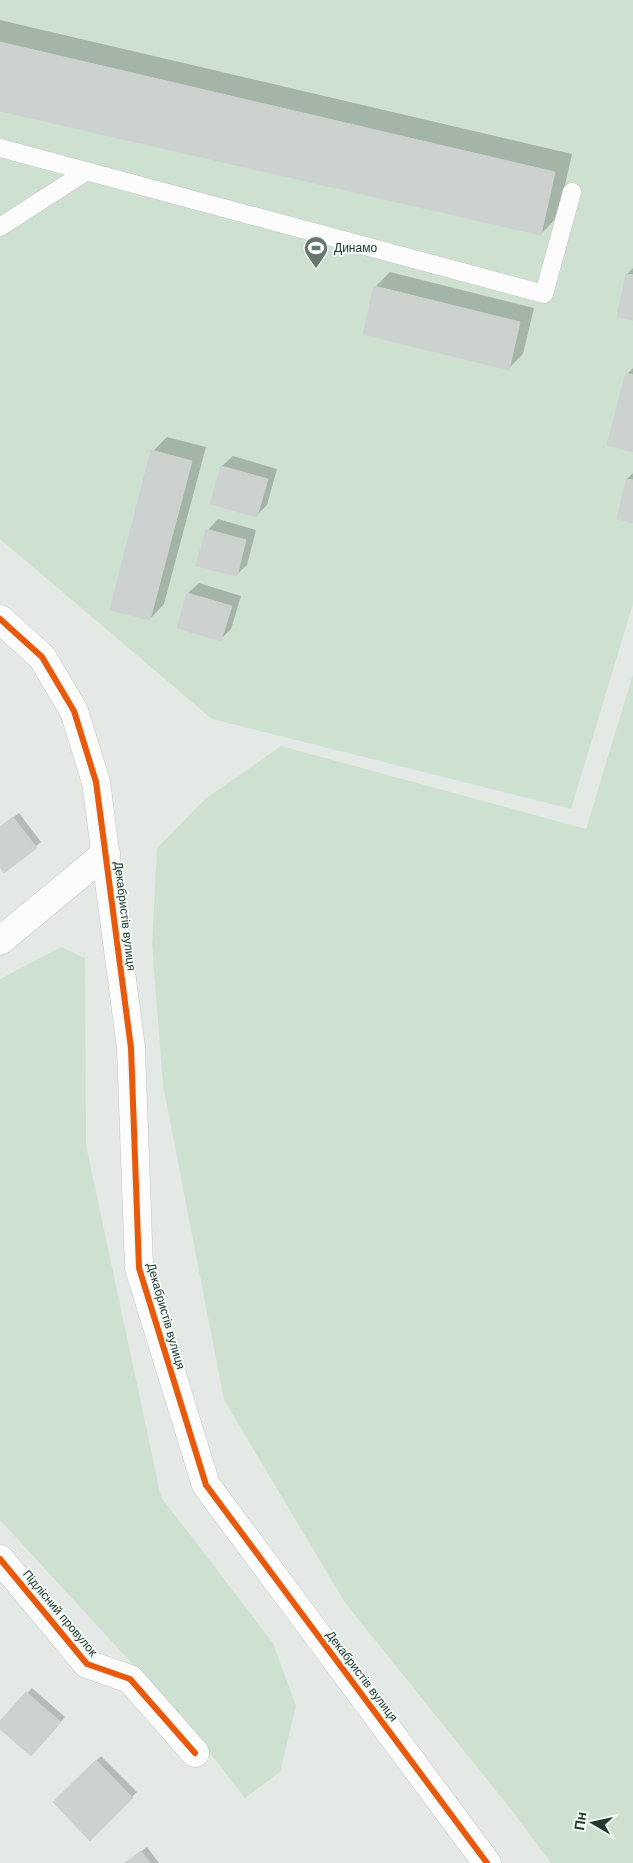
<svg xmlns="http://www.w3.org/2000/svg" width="633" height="1863" font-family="Helvetica,sans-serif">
<rect width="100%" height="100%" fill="#e4e9e6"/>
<path fill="#cee1d1" d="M 0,0 L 633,0 L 633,604 L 571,809 L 212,719 L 0,539 Z
M 633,674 L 633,1863 L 551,1863 L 510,1808 L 346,1604 L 224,1400 L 163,1085 L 152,945 L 157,848 L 205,799 L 281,746 L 586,829 Z
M 61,947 L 85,958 L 86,1145 L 161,1497 L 273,1643 L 296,1706 L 280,1772 L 245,1798 L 183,1719 L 0,1520 L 0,979 Z"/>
<path fill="#0003" d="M 0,20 L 572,154 L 558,216 L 541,234 L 0,110 Z
M 633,268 L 633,319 L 627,274 Z
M 390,272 L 534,308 L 523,354 L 508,369 L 364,333 L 376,286 Z
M 633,368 L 633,451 L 627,374 Z
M 167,437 L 206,447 L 164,604 L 150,619 L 153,451 Z
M 233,456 L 277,469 L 267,505 L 256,516 L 212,503 L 222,466 Z
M 633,473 L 633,522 L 627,479 Z
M 218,519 L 256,530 L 247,565 L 236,575 L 208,530 Z
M 199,583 L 241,596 L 231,629 L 221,639 L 188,593 Z
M 19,813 L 41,842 L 5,871 L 0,865 L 0,827 Z
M 32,1688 L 65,1717 L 36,1750 L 0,1727 L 0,1723 Z
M 101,1756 L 137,1792 L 90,1839 L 54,1802 Z
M 147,1847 L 159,1863 L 125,1863 Z"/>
<path fill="#cdd1cf" stroke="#cdd2cf" d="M 0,42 L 555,172 L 541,235 L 0,111 Z
M 626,274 L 633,275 L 633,320 L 617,317 Z
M 374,286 L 520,322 L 509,370 L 363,334 Z
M 626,373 L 633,375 L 633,452 L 607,445 Z
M 151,450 L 192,461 L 150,620 L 110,610 Z
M 221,466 L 268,479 L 257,517 L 210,504 Z
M 626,479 L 633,480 L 633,523 L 617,519 Z
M 206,529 L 246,540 L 237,576 L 196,566 Z
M 187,593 L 232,606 L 221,641 L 177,628 Z
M 13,817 L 37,848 L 4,873 L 0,867 L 0,827 Z
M 26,1692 L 61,1722 L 31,1756 L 0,1729 L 0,1721 Z
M 96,1760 L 133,1798 L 90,1841 L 53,1802 Z
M 141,1851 L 150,1863 L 125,1863 Z"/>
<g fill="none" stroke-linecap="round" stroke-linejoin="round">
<g stroke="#c1c6c3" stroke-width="19">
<path id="lane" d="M 0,148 L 544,294 L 572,192
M 0,227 L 87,171"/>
</g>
<g stroke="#c1c6c3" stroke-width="29">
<path id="street" d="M 0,941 L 106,853
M 0,1559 L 87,1664 L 130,1679 L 195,1753"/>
</g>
<g stroke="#c0c6c3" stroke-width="29">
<path id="secondary" d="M 0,619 L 42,657 L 74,711 L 96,782 L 131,1048 L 139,1268 L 206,1485 L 487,1863"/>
</g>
<use href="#lane" stroke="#fbfcfb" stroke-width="18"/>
<use href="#street" stroke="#fbfcfb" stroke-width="28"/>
<use href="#secondary" stroke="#fbfcfb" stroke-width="28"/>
<g stroke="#f2f8f4" stroke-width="9">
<path id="cycleway" d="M 0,619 L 42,657 L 74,711 L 96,782 L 131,1048 L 139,1268 L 206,1485 L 487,1863
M 0,1559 L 87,1664 L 130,1679 L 195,1753"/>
</g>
<use href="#cycleway" stroke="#e8590c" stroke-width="6"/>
</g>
<defs>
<g id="stadium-pin" transform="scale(1.25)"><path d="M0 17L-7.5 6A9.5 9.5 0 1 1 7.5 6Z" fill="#677770" stroke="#f2f8f4"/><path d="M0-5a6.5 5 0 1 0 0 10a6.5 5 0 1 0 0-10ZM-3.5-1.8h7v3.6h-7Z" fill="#fff"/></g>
</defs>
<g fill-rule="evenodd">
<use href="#stadium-pin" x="316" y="248"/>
</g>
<g text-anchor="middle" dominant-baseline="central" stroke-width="4" stroke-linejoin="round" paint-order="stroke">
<g font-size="12" fill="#233a31" stroke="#f2f8f4" text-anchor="start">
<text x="334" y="248">Динамо</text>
</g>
<g font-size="12" fill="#233a31" stroke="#f2f8f4">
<text transform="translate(125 916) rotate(83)">Декабристів вулиця</text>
<text transform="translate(166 1316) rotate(74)">Декабристів вулиця</text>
<text transform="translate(60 1613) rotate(50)">Підлісний провулок</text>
<text transform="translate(362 1676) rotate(53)">Декабристів вулиця</text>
</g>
</g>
<g transform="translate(593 1823) rotate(279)" stroke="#f2f8f4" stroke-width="4" paint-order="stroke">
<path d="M0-4L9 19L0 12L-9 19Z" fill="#233a31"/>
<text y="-8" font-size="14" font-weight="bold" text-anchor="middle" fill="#233a31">Пн</text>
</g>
</svg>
